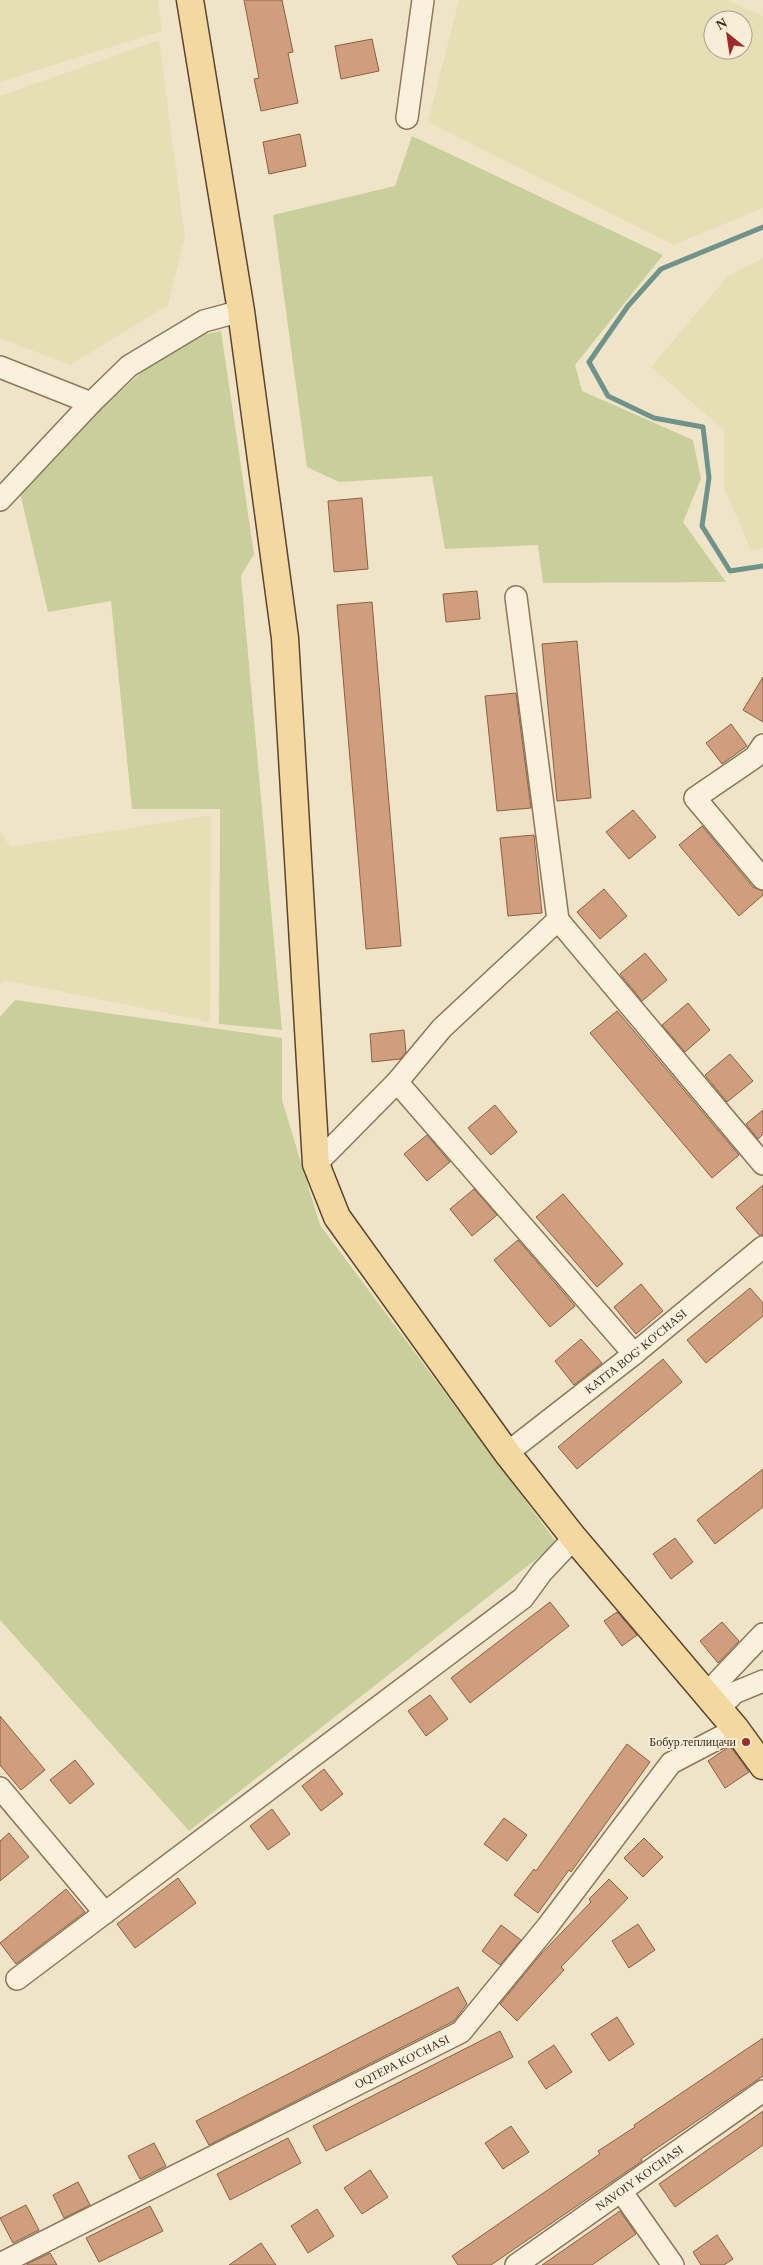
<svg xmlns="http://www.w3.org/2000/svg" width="763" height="2265" font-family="'Times New Roman',serif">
<rect width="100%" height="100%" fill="#f0e4c8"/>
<path fill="#e6deb5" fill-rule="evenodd" d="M 0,0 L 158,0 L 162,31 L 0,82 Z
M 459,0 L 727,0 L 763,16 L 763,208 L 673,245 L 428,122 ZM 713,20 L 743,20 L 743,50 L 713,50 Z
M 159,40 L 185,237 L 168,305 L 70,365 L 0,338 L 0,96 Z
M 763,258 L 763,548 L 751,550 L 724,488 L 724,430 L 651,367 L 728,276 Z
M 211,815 L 210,1022 L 5,980 L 0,984 L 0,832 L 11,847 Z"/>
<path fill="#c9cf9b" d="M 412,136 L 663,255 L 575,365 L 582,391 L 693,440 L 701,479 L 683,522 L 726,582 L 543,583 L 538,545 L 445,549 L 432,476 L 339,482 L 307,467 L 273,215 L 395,186 Z
M 221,331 L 254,554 L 241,576 L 282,1030 L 219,1024 L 220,809 L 132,809 L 111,601 L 48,612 L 18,484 L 144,370 L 202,335 Z
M 15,1000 L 282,1038 L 282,1100 L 320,1225 L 557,1543 L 189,1831 L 0,1620 L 0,1017 Z"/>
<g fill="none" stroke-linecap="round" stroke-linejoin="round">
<path stroke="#6f938a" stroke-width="5" d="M 763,227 L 661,269 L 628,306 L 589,362 L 608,396 L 654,418 L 703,427 L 709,478 L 702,526 L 730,571 L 763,566"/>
</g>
<path fill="#cf9f7d" stroke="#8d5f41" d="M 244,0 L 282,0 L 293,52 L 288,53 L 298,103 L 261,111 L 254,79 L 259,78 Z
M 372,39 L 379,71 L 341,79 L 335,46 Z
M 300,134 L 306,166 L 269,174 L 263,142 Z
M 362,498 L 368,569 L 334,572 L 328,501 Z
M 477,591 L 480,619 L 446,622 L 443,594 Z
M 372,602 L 401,946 L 366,949 L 337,605 Z
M 577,641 L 591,798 L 557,801 L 542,644 Z
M 763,677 L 763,722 L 743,710 Z
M 516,693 L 531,808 L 497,811 L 485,696 Z
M 731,724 L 747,746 L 722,764 L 706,743 Z
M 633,810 L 656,837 L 629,859 L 606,832 Z
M 702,826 L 753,887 L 763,891 L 763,895 L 739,916 L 679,845 Z
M 534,835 L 542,913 L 508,916 L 500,838 Z
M 604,889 L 627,916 L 600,939 L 577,912 Z
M 645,953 L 667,980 L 642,1001 L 620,974 Z
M 688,1003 L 710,1030 L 685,1052 L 662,1025 Z
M 617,1011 L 739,1155 L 712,1178 L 590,1033 Z
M 404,1030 L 406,1052 L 400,1059 L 372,1062 L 370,1034 Z
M 730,1054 L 753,1081 L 727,1102 L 705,1075 Z
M 495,1105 L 517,1132 L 491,1155 L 468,1128 Z
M 763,1110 L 763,1134 L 758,1139 L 746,1124 Z
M 427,1135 L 450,1162 L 427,1181 L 404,1154 Z
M 763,1185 L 763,1235 L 759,1235 L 736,1208 Z
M 474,1189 L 497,1215 L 472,1236 L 450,1209 Z
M 563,1194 L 623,1264 L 597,1287 L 536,1217 Z
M 518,1240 L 575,1306 L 550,1327 L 494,1260 Z
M 641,1284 L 663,1311 L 636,1334 L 614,1307 Z
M 750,1288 L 763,1303 L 763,1316 L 706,1363 L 687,1340 Z
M 581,1339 L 602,1363 L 574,1385 L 555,1361 Z
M 663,1359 L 682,1382 L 577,1469 L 558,1447 Z
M 763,1469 L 763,1507 L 715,1544 L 697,1520 Z
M 675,1538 L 693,1562 L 671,1579 L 653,1554 Z
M 550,1602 L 569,1626 L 470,1703 L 451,1678 Z
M 617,1612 L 637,1635 L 622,1646 L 604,1621 Z
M 722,1622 L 739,1641 L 718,1663 L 700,1641 Z
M 430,1695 L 448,1719 L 426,1736 L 408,1711 Z
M 0,1716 L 45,1770 L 21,1790 L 0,1765 Z
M 627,1744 L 650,1762 L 571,1872 L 569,1870 L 538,1913 L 514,1895 L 534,1869 L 536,1871 Z
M 730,1746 L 749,1772 L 725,1788 L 708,1761 Z
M 75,1760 L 94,1784 L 70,1804 L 50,1780 Z
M 324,1769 L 343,1794 L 321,1811 L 302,1786 Z
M 272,1809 L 290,1834 L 268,1850 L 250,1826 Z
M 504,1818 L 527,1835 L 507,1861 L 484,1844 Z
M 9,1833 L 29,1857 L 0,1881 L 0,1841 Z
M 644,1838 L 663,1857 L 643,1877 L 624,1858 Z
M 178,1878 L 196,1903 L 135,1948 L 117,1924 Z
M 609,1879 L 628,1898 L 561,1967 L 564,1970 L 517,2021 L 500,2004 L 541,1954 L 591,1902 L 589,1899 Z
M 66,1889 L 85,1912 L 16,1964 L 0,1943 Z
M 638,1924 L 655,1950 L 629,1968 L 612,1941 Z
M 501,1925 L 521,1940 L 500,1965 L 482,1951 Z
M 458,1987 L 467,2004 L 454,2021 L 209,2145 L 196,2121 Z
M 617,2017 L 634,2044 L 609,2061 L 591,2034 Z
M 500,2031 L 513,2057 L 326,2151 L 313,2126 Z
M 763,2038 L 763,2076 L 641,2159 L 642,2161 L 491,2265 L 458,2265 L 452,2256 L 600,2154 L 598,2151 L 635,2127 L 634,2125 Z
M 554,2045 L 572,2072 L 546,2089 L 528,2062 Z
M 763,2111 L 763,2145 L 675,2207 L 659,2184 Z
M 511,2126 L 529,2152 L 503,2169 L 485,2143 Z
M 288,2138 L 301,2163 L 230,2200 L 217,2174 Z
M 154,2143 L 166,2166 L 140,2179 L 128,2156 Z
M 370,2170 L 388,2197 L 362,2214 L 344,2188 Z
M 78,2182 L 90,2205 L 64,2218 L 53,2195 Z
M 26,2205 L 39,2230 L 13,2243 L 0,2218 Z
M 150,2206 L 163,2231 L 99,2262 L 86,2238 Z
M 317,2209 L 334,2236 L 308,2253 L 291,2226 Z
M 620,2211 L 636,2234 L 592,2265 L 542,2265 Z
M 717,2235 L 733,2259 L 724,2265 L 701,2265 L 693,2252 Z
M 261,2243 L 276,2265 L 229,2265 Z
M 50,2253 L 57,2265 L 27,2265 L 27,2264 Z"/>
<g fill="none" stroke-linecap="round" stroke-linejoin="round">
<g stroke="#8d765c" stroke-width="24">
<g id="minor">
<path d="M 407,118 L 423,0"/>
<path d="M 0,367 L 91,403"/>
<path d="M 0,500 L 91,403 L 129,366 L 204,321 L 241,311"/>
<path d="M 516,597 L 558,920 L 763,1164"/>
<path d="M 763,745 L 755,757 L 695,798 L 763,879"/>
<path d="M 397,1082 L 634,1354"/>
<path d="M 316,1164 L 397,1082 L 442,1028 L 558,920"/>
<path id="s1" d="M 507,1453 L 634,1354 L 763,1247"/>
<path d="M 705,1695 L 763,1634"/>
<path d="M 719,1709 L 734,1693 L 763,1681"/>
<path d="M 0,1788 L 105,1913"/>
<path d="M 17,1979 L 523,1598 L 542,1572 L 574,1538"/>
<path d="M 621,2191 L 673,2265"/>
<path id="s2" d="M 0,2264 L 461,2032 L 547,1927 L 671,1763 L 736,1729"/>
<path id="s3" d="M 516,2265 L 763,2091"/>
</g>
</g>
<g stroke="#5b4430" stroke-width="29">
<path id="major" d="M 190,0 L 241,311 L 285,638 L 316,1164 L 337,1217 L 507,1453 L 574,1538 L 736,1729 L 763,1766"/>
</g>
<use href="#minor" stroke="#faf1dc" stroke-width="21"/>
<use href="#major" stroke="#f3d9a0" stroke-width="26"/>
</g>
<circle fill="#9e2a2b" stroke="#f7eed8" stroke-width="2" cx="746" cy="1742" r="5"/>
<g text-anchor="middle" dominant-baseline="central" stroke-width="4" stroke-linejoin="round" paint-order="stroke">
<g font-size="12" fill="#3d2e20" stroke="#f7eed8">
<text stroke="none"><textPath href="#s1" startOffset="164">KATTA BOG' KO'CHASI</textPath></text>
<text stroke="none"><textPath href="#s2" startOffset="450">OQTEPA KO'CHASI</textPath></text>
<text stroke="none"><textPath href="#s3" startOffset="151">NAVOIY KO'CHASI</textPath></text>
</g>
<g font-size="12" fill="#3d2e20" stroke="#f7eed8" text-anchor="end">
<text x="736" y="1742">Бобур теплицачи</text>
</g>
</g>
<g transform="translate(728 35) rotate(330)"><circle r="24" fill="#f7eed8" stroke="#ada18e"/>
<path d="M0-4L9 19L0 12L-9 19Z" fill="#9e2a2b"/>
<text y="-8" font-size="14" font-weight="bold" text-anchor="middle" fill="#3d2e20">N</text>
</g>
</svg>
